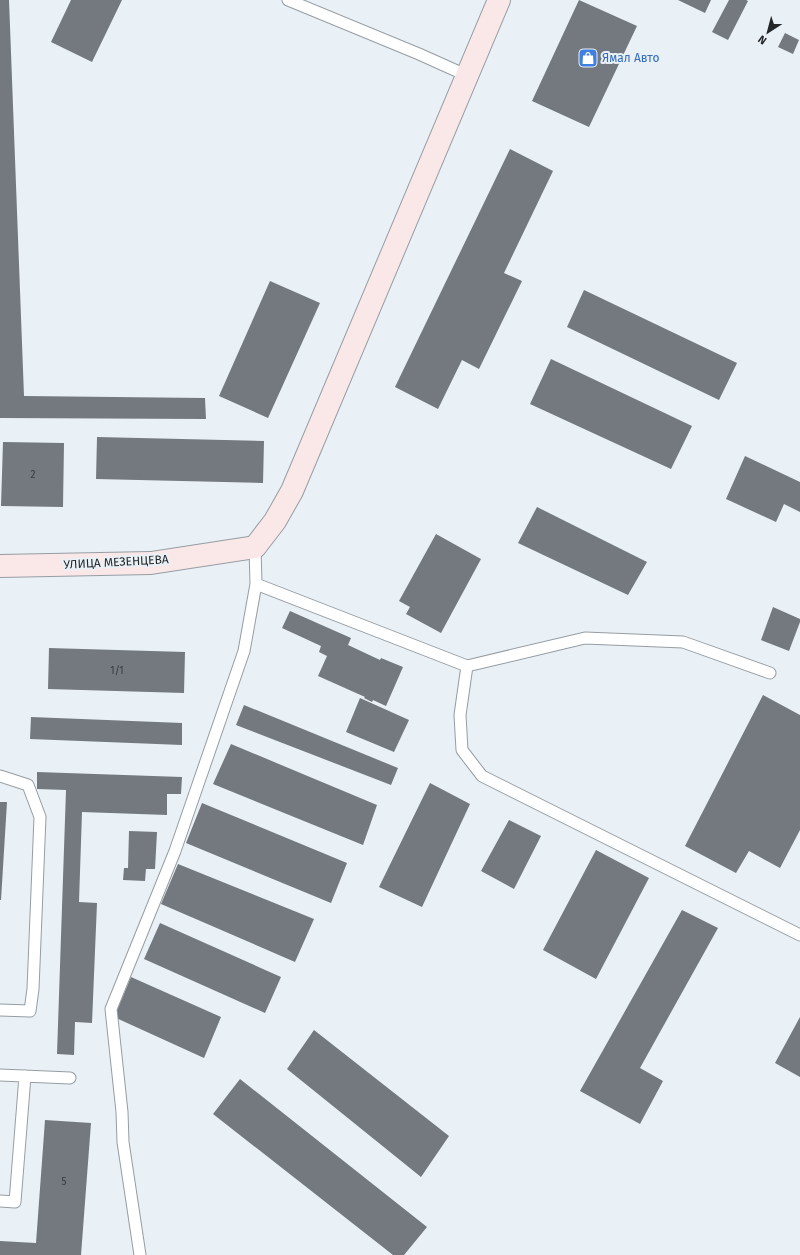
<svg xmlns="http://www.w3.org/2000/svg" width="800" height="1255" font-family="'Fira Sans',sans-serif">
<rect width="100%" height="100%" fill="#e9f0f6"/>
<path fill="#73797f" d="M 0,0 L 9,0 L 24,396 L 205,398 L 206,419 L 0,418 Z
M 71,0 L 122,0 L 92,62 L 51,42 Z
M 579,0 L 637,26 L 589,127 L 532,101 Z
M 678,0 L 711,0 L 705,13 Z
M 729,0 L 746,0 L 748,1 L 728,40 L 712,32 Z
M 785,33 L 799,40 L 793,54 L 778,47 Z
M 510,149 L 553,171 L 504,273 L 522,281 L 479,369 L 462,360 L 438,409 L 395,387 Z
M 270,281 L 320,303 L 268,418 L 219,396 Z
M 584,290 L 737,363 L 719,400 L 567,327 Z
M 551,359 L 692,426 L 671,469 L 530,404 Z
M 97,437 L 264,441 L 263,483 L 96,479 Z
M 3,442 L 64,443 L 63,507 L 1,506 Z
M 745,456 L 800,482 L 800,512 L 784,504 L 776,522 L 726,499 Z
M 537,507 L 647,562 L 628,595 L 518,543 Z
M 436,534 L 481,559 L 441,633 L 406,614 L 410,607 L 399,601 Z
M 773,607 L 800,619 L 800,622 L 789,651 L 761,640 Z
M 290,611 L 351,638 L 348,645 L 380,660 L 381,658 L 403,667 L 386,706 L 373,700 L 372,702 L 364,698 L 365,697 L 318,676 L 327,656 L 319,652 L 321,646 L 282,628 Z
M 49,648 L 185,652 L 184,693 L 48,689 Z
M 763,695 L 800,715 L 800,830 L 780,868 L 749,851 L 736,873 L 685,846 Z
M 360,698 L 409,720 L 394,752 L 346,732 Z
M 244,705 L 398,768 L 391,785 L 236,725 Z
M 31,717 L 182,723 L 182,745 L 30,739 Z
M 231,744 L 377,805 L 363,845 L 213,784 Z
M 37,772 L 182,777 L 181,794 L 167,794 L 167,815 L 82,812 L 79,902 L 97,903 L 92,1023 L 75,1022 L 74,1055 L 57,1054 L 66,790 L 37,789 Z
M 430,783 L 470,804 L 422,907 L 379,887 Z
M 0,802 L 7,802 L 1,900 L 0,900 Z
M 202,803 L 347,863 L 331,903 L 186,843 Z
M 509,820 L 541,836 L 514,889 L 481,871 Z
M 129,831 L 157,832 L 155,869 L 146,869 L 145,881 L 123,880 L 124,868 L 128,868 Z
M 596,850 L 649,878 L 596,979 L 543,950 Z
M 178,864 L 314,919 L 295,962 L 161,904 Z
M 682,910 L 718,928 L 640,1068 L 663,1081 L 640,1124 L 580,1091 Z
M 160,923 L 281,977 L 265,1013 L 144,959 Z
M 131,977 L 221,1017 L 204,1058 L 114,1017 Z
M 800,1017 L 800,1077 L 775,1063 Z
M 314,1030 L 449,1136 L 421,1177 L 287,1069 Z
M 240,1079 L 427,1227 L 404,1255 L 393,1255 L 213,1114 Z
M 45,1120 L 91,1123 L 81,1255 L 0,1255 L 0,1241 L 36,1243 Z"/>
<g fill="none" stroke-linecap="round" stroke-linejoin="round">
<g stroke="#969da3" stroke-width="13">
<path id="service" d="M 288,0 L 419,54 L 468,76
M 256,584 L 467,666 L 585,638 L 683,642 L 770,673
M 467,666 L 460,715 L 462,750 L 482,776 L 800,935
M 0,776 L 28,785 L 40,817 L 33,989 L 30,1011 L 0,1010
M 0,1075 L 70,1078
M 0,1201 L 15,1202 L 25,1076
M 140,1255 L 123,1142 L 122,1112 L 111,1009 L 175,851 L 244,651 L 256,584 L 255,547"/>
</g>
<g stroke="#969da3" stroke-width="24">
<path id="secondary" d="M 0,566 L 151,563 L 255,547 L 275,521 L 292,491 L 499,0"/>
</g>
<use href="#service" stroke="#fff" stroke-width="11"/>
<use href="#secondary" stroke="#fae8e8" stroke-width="22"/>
</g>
<defs>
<g id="shop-square" transform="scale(1)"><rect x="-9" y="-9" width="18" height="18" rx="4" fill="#3f7fe0" stroke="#e9f0f6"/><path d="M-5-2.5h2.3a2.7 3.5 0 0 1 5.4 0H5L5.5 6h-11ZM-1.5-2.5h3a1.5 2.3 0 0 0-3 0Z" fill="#fff"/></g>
</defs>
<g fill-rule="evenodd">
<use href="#shop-square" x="588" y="58"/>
</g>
<g text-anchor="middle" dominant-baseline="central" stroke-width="4" stroke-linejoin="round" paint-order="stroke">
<g font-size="10" fill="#383c3e">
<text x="33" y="475">2</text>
<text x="117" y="671">1/1</text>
<text x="64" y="1182">5</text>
</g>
<g font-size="12" fill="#366cbe" stroke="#e9f0f6" text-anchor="start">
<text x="602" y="58">Ямал Авто</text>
</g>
<g font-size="12" fill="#242729" stroke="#e9f0f6">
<text transform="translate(116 562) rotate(-3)">УЛИЦА МЕЗЕНЦЕВА</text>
</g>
</g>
<g transform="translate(768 32) rotate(216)" stroke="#e9f0f6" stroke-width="3" paint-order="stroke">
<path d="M0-3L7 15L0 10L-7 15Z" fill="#242729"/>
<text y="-6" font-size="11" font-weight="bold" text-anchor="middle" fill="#242729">N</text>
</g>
</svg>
